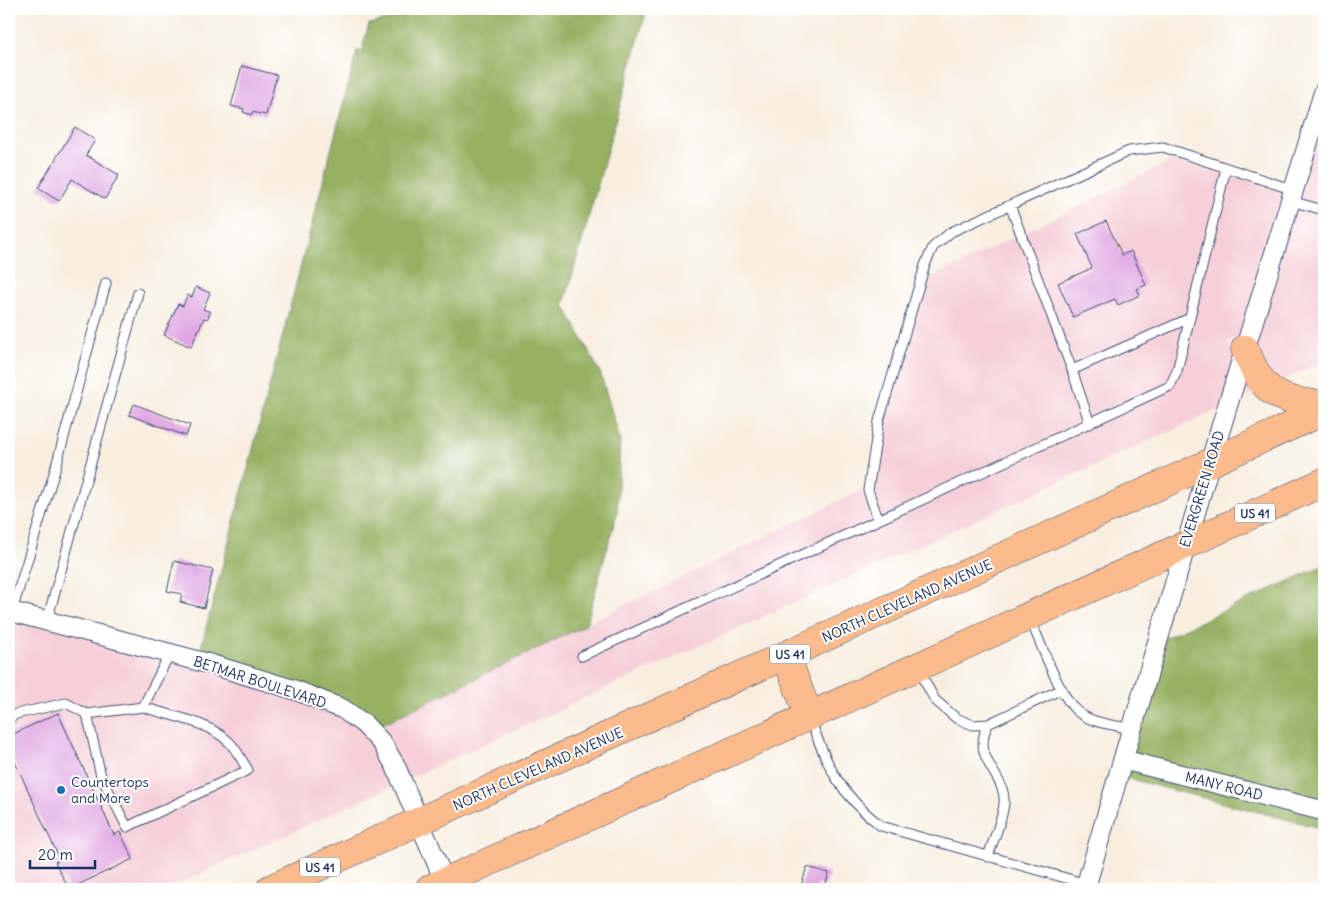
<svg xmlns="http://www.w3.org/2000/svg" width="1333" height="898" font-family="Delius,sans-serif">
<rect width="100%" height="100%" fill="#fff"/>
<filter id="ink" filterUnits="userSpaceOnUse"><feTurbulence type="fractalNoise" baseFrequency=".02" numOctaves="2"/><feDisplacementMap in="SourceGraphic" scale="10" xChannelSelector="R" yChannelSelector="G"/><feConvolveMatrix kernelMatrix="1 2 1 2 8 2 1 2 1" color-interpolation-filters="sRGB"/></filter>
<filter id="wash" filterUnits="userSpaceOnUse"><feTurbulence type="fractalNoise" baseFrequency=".0096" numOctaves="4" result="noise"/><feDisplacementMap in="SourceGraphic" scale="20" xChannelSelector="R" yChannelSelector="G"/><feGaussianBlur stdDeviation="1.12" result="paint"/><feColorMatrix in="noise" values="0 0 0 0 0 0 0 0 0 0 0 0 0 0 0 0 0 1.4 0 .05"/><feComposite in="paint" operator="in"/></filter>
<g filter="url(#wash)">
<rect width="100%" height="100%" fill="#f8eedf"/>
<path fill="#f6cfd8" d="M 1324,107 L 1324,361 L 1279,382 L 1267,370 L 1252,335 L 1228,342 L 1244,379 L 1256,392 L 167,889 L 9,889 L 9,610 L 319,697 L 366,731 L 868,487 L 922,282 L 1172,161 L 1300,194 Z"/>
<path fill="#96b062" stroke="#587060" d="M 435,9 L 647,9 L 564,305 L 600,372 L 620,439 L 617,513 L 586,625 L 366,732 L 319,697 L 198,659 L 357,51 L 364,50 L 363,45 L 369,24 Z
M 1324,565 L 1324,829 L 1126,778 L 1162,639 Z"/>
<g id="blocks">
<path fill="#dfa4e2" d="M 242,66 L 277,75 L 266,115 L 252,112 L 252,115 L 243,112 L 244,109 L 231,106 Z
M 75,127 L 95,140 L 86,155 L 119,175 L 105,199 L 72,179 L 59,201 L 38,188 Z
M 1106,221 L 1122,255 L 1131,251 L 1146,285 L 1137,289 L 1140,295 L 1118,305 L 1115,299 L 1073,317 L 1058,283 L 1092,268 L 1077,234 Z
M 196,287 L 210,293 L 203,309 L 211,312 L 207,319 L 204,318 L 191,347 L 164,335 L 178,304 L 183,306 L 187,295 L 192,297 Z
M 134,404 L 190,425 L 186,436 L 129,415 Z
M 174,561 L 213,570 L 204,608 L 180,602 L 182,594 L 167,591 Z
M 58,713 L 114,835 L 120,832 L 133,859 L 69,889 L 55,862 L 60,860 L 9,749 L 9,736 Z
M 807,867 L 829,873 L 825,886 L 818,884 L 817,889 L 800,889 Z"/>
</g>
</g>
<g filter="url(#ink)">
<use href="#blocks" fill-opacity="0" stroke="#3c4c71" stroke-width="1"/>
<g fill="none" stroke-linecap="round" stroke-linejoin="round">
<g stroke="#3c4c71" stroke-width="11">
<path id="lane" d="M 1290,201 L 1324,210
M 1010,205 L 1072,370 L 1190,318
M 1072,370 L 1090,424
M 878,519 L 868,490 L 879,421 L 925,265 L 933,247 L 951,232 L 1129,151 L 1163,147 L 1294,190
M 12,611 L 55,470 L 106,283
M 1030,619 C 1040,641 1060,698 1078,712 C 1093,724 1115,725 1133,729
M 47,621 L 138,293
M 582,656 L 1170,386 L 1177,371 L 1226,168
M 918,669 L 935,700 L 956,718 L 973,725 L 988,724 L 1062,689
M 87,714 L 143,707
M 9,719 L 16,714 L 66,703 L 87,714 L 101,776 L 127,827 L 248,770 C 242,761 236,748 228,741 C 206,721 171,716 143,707 L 170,653
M 810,719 C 828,768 839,793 881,826 L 1087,884
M 988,857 C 993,840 1002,821 1004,804 C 1007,774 970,761 988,724"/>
</g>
<g stroke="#3c4c71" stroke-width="21">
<path id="street" d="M 9,611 L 210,664 L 295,690 L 343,709 L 364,724 L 382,743 L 395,765 L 445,882
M 1124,760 L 1324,811
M 1085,889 L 1210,463 L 1324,91"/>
</g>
<g stroke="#3c4c71" stroke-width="29">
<path id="primary" d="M 1245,349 C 1264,395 1276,400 1324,405
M 786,656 L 809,716
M 270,889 L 1324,411
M 429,889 L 1324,482"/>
</g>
<use href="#lane" stroke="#fff" stroke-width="9"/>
<use href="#street" stroke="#fff" stroke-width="19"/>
<use href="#primary" stroke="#fbbb8c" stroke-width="28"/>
</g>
</g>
<circle fill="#1f6fb2" stroke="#fff" stroke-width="2" cx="61" cy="790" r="5"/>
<g text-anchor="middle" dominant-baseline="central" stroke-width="4" stroke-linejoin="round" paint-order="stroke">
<g fill="#fff" stroke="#5f6d8e" stroke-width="1">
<rect x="1235" y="503.5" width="40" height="19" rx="4"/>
<rect x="770" y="644.5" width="40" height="19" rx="4"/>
<rect x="300" y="857.5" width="40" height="19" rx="4"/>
</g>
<g font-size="12" font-weight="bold" fill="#1b2f5e">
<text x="1255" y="513">US 41</text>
<text x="790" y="654">US 41</text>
<text x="320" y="867">US 41</text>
</g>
<g font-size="14" fill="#1b2f5e" stroke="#fff">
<text transform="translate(1202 489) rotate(-73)">EVERGREEN ROAD</text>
<text transform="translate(907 601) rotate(-24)">NORTH CLEVELAND AVENUE</text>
<text transform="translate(260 682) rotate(18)">BETMAR BOULEVARD</text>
<text transform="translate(538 769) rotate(-24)">NORTH CLEVELAND AVENUE</text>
<text transform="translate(1224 786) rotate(14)">MANY ROAD</text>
</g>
<g font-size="14" fill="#1b2f5e" stroke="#fff" text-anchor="start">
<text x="71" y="782">Countertops<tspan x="71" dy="16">and More</tspan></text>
</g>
</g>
<rect width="1333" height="898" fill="none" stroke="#fff" stroke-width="30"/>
<path d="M30 860v8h65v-8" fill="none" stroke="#1b2f5e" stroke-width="2.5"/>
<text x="38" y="860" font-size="15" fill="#1b2f5e" stroke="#ffffff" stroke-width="4" paint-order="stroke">20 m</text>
</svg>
